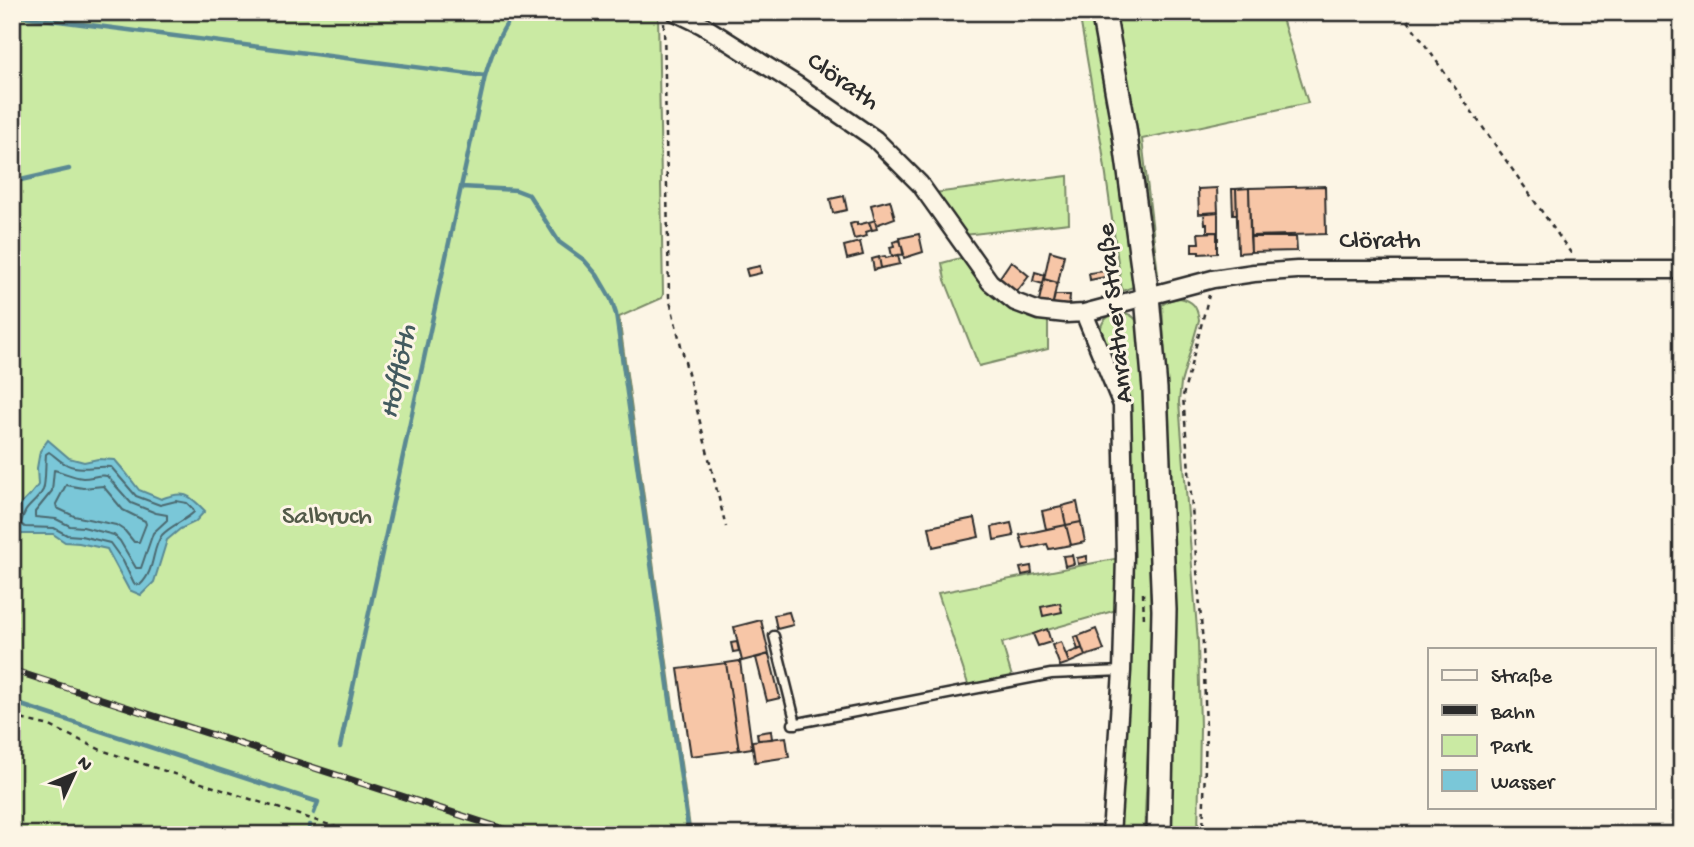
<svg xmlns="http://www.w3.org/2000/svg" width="1694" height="847" font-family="'Gochi Hand',sans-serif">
<rect width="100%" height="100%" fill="#fcf5e5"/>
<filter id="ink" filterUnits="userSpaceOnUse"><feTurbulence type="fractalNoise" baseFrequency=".0143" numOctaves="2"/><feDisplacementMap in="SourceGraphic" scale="14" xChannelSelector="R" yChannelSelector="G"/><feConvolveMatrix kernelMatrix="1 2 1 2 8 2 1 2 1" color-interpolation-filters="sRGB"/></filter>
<g filter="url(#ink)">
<path fill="#caeaa3" stroke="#7a8a67" stroke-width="2" d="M 12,12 L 658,13 L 663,294 L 662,298 L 619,317 L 691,835 L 12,835 Z
M 1079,12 L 1096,12 L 1136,286 L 1122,291 L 1102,147 Z
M 1111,12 L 1280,12 L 1308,103 L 1142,139 L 1158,274 L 1152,272 Z
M 1068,176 L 1069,223 L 964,235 L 934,193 Z
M 964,257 L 1048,319 L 1048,349 L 979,366 L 945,280 L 942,263 Z
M 1180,298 C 1193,301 1197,306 1199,320 L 1181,383 L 1179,402 L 1198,642 L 1200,728 L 1198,835 L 1170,835 L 1176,650 L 1168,416 L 1162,305 L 1170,300 Z
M 1114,313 C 1128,312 1136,315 1140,328 L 1152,632 L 1149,730 L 1144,835 L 1115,835 L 1129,468 L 1100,337 C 1100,324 1103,319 1114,313 Z
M 1120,558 L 1120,609 L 1002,643 L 1012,677 L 969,687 L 938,593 Z"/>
<path fill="#7ac7d8" stroke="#5a8993" stroke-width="2" d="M 48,440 L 69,458 L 84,462 L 98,459 L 115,460 L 126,473 L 139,490 L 161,499 C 184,490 189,494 205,511 L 195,522 L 180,529 L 167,540 L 154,582 L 141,595 L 129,590 L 107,549 L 79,543 L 65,542 L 53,534 L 21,534 L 13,525 L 18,507 L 30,495 L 38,485 L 37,468 L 40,451 Z"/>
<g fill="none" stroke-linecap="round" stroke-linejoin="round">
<path stroke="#4b6970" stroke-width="2" d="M 49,452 C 54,455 58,460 64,463 C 78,472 95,465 111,467 L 136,496 L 160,505 L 176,501 L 187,503 L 193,509 L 194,512 C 185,521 171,525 162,535 C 151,549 156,570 140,585 L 134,584 L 123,561 L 110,543 L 81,536 L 67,535 L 54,528 L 25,527 L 21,524 C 24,505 35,505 43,490 C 46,483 45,463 46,454 Z
M 54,470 C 63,472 73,477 83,478 C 92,478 99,474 107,476 L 131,503 L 156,513 L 167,515 L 167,520 L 153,533 L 141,568 L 136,568 L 120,541 L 114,535 L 83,527 L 70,526 L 56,519 L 35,517 L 35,512 L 52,491 Z
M 66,485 L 83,488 L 103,486 L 123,510 L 145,521 L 146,524 L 139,542 L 134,542 L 125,531 L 116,525 L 74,516 L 57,508 L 56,504 Z"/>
<path stroke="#5a8993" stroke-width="4.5" d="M 12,15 L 485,76
M 12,182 L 69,169
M 462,187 L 516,190 L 529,195 L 559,242 L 584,260 L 597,275 L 611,299 L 616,314 L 689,835
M 12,702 L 318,802 L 314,813
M 340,747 L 485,76 C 491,55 500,28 516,12
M 307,835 L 310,825"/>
</g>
<path fill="#f7c6a7" stroke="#2b2b2b" stroke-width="2" d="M 1325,186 L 1326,234 L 1250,236 L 1249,188 Z
M 1217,188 L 1218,212 L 1199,214 L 1198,189 Z
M 1249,188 L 1251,252 L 1238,253 L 1236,189 Z
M 1232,189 L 1236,189 L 1237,214 L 1233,214 Z
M 844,196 L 847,210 L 833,213 L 830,199 Z
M 890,200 L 895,218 L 876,225 L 871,205 Z
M 1218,212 L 1218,240 L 1217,240 L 1217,232 L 1207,232 L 1207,224 L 1205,224 L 1204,213 Z
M 875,220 L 877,229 L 872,230 L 869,222 Z
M 857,222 L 857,225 L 869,222 L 872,230 L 866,232 L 867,236 L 854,239 L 850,224 Z
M 1217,232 L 1217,253 L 1199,254 L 1199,252 L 1192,252 L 1192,243 L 1199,243 L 1198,233 Z
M 919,234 L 923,252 L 904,258 L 900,238 Z
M 1250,237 L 1296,237 L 1297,251 L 1251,252 Z
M 900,240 L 904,254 L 892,256 L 890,247 L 894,246 L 893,242 Z
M 860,242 L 863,255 L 847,259 L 844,246 Z
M 1050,251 L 1064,255 L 1058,283 L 1044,279 Z
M 898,255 L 900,264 L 881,268 L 879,257 L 885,256 L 886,258 Z
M 879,257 L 881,268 L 874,270 L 872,259 Z
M 1011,261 L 1029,276 L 1015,294 L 998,280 Z
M 760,266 L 761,273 L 748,276 L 746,269 Z
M 1105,271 L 1105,277 L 1090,280 L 1089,273 Z
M 1035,272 L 1045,275 L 1043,284 L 1033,281 Z
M 1044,279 L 1057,283 L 1052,307 L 1038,305 Z
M 1055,295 L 1070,295 L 1069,307 L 1052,307 Z
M 1077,502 L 1081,522 L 1066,525 L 1062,506 Z
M 1062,507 L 1066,525 L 1046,529 L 1042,511 Z
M 975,518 L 979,537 L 933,547 L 929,527 Z
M 1081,522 L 1085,542 L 1071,545 L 1066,525 Z
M 1011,523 L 1014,536 L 994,540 L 992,527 Z
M 1066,525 L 1071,545 L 1049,549 L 1047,544 L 1024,549 L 1020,535 Z
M 1072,555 L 1074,564 L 1065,566 L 1063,556 Z
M 1087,556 L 1087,562 L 1078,564 L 1077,558 Z
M 1031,566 L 1032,573 L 1022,575 L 1020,568 Z
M 1060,603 L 1062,612 L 1043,616 L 1041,607 Z
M 789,612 L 793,625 L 777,629 L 774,615 Z
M 761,620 L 769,654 L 742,661 L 734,627 Z
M 1047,629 L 1051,642 L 1038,646 L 1033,634 Z
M 1096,629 L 1104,650 L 1085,656 L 1078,636 Z
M 1078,636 L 1082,648 L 1078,650 L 1074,637 Z
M 737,642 L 739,651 L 733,652 L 731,643 Z
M 1061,642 L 1069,663 L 1060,666 L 1052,645 Z
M 1082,648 L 1085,656 L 1069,663 L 1066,654 Z
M 769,654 L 780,698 L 767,701 L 756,658 Z
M 740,661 L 752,748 L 739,750 L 726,663 Z
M 726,663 L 739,750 L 691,756 L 678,669 Z
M 771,731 L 772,739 L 758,740 L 757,733 Z
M 786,737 L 789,757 L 755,762 L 752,741 Z"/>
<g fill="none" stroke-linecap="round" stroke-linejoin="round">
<g stroke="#2b2b2b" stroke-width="13">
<path id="service" d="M 774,636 L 796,724
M 793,724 L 1051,674 L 1122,671"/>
</g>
<g stroke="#2b2b2b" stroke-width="21">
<path id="minor" d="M 675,12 L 702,25 L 797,85 L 875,139 L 920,184 L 990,282 L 1015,302 L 1039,311 L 1066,314 L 1084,313 L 1213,279 L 1254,273 L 1297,270 L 1682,270
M 1084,313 L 1122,405 L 1125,556 L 1122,671 L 1111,835"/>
</g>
<g stroke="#2b2b2b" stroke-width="28">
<path id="secondary" d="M 1103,12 L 1124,128 L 1147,296 L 1155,389 L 1164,610 L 1159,835"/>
</g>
<path stroke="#2b2b2b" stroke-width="2.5" stroke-dasharray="5 5" stroke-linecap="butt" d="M 1402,12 L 1573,256
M 664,23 L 669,297 L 726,527
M 1143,593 L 1144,621
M 12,717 L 50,726 L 101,750 L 360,835
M 1203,835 L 1206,729 L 1203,644 L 1183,396 L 1209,295"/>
<use href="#service" stroke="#fcf5e5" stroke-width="8"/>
<use href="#minor" stroke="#fcf5e5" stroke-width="16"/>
<use href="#secondary" stroke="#fcf5e5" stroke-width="23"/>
<g stroke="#2b2b2b" stroke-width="7">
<path id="rail" d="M 12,670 L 522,835"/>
</g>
<use href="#rail" stroke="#fcf5e5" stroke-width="4.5" stroke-dasharray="13" stroke-linecap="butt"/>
</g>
</g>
<g text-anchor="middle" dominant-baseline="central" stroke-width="6" stroke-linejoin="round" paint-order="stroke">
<g font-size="26" fill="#2b2b2b" stroke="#fcf5e5">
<text transform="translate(842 83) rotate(35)">Clörath</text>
<text x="1380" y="242">Clörath</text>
<text transform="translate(1117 313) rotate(-96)">Anrather Straße</text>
</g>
<g font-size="26" fill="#535b49" stroke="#fcf5e5">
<text x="327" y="518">Salbruch</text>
</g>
<g font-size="28" font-style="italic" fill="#435a5f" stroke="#fcf5e5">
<text transform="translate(400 372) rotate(-78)">Hofflöth</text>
</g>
</g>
<rect width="1694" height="847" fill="none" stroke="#fcf5e5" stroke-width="42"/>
<rect x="21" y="21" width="1652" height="805" fill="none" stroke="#2b2b2b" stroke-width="2.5" filter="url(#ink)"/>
<rect x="1428" y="648" width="228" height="161" fill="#fcf5e5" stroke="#a8a49b" stroke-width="2"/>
<rect x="1442" y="670" width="35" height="10" fill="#fcf5e5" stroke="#a8a49b" stroke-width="2"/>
<text x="1491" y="682" font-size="21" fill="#2b2b2b">Straße</text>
<rect x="1442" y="705" width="35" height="10" fill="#2b2b2b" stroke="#a8a49b" stroke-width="2"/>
<text x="1491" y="718" font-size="21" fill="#2b2b2b">Bahn</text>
<rect x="1442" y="735" width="35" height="21" fill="#caeaa3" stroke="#a8a49b" stroke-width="2"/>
<text x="1491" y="752" font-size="21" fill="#2b2b2b">Park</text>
<rect x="1442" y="770" width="35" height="21" fill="#7ac7d8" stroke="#a8a49b" stroke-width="2"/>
<text x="1491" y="788" font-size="21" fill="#2b2b2b">Wasser</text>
<g transform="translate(74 774) rotate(46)" stroke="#fcf5e5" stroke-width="5" paint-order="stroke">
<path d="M0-5L12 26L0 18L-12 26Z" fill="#2b2b2b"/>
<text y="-10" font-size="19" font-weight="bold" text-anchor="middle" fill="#2b2b2b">N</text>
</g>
</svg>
